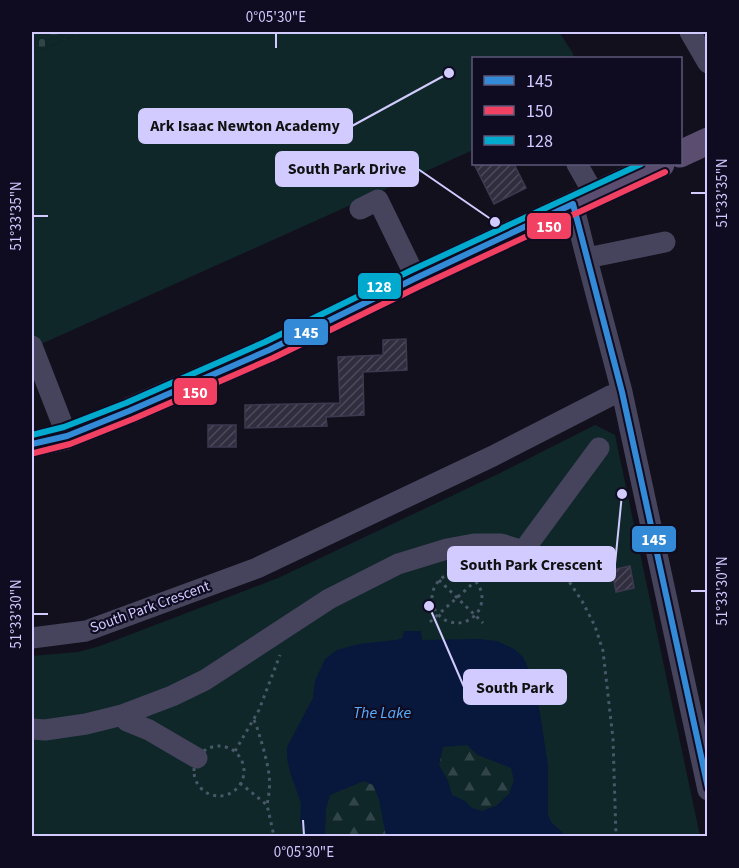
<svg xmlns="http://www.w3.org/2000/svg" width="739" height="868" font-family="'Source Sans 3',sans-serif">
<defs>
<pattern id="forest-firs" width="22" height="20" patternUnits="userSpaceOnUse" patternTransform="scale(1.5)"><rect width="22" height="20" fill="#0f2729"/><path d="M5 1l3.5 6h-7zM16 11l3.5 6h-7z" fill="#314549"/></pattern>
<pattern id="cemetery-stones" width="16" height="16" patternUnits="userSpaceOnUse" patternTransform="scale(1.5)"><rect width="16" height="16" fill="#0f2729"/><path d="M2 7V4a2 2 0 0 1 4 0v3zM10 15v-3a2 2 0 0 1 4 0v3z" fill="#314549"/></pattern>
<pattern id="building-hatch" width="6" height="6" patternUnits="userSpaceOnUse" patternTransform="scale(1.5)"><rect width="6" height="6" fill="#302e3e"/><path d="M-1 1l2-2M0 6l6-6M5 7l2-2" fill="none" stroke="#4d4b5b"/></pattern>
</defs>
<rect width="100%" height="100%" fill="#12101c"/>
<path fill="#0f2729" d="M 82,32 L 559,32 L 574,55 L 568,58 L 474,58 L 473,150 L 39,345 L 32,346 L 32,54 Z
M 595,425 L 615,435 L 700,836 L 32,836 L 32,656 L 78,652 L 100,646 L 278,578 L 500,473 Z"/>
<path fill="url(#forest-firs)" d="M 467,745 L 478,755 L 511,767 L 514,780 L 509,794 L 496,806 L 483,811 L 472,808 L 465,801 L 452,796 L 448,781 L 439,765 L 443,746 Z
M 364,781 L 373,785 L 379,799 L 386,836 L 325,836 L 326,809 L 330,795 Z"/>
<path fill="url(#cemetery-stones)" d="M 32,32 L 82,32 L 32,54 Z"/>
<path fill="#07183c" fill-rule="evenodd" d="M 404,631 L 421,631 L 422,640 L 478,639 L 497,641 L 514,649 L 523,657 L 535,683 L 543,733 L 548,766 L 548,815 L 551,822 L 566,836 L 386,836 L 379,799 L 373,785 L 364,781 L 330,795 L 326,809 L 325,836 L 305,836 L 300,821 L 301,803 L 290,772 L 287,758 L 287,747 L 313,698 L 315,681 L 325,659 L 337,650 L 359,644 L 396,640 L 402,638 ZM 467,745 L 478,755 L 511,768 L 514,780 L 509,794 L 496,806 L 482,811 L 472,808 L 465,801 L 452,795 L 448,781 L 439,765 L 443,747 Z"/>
<path fill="url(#building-hatch)" stroke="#3e3951" stroke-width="1.5" d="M 474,164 L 514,164 L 526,188 L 494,204 Z
M 406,339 L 407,370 L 363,372 L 364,415 L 326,417 L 327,426 L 245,428 L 245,405 L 340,403 L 338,357 L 383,355 L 383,340 Z
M 208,425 L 236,425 L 236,447 L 208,447 Z
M 630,566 L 634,588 L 616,592 L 612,570 Z"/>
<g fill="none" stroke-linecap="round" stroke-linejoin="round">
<path stroke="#485868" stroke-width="3" stroke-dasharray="3 4.5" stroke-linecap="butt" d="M 541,559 L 552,564 L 564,574 L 582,601 L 595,626 L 603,651 L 613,739 L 616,836
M432 598a25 25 0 1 1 50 0a25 25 0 1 1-50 0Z
M 439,580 L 483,623
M 430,622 L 480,577 L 491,563
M 254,720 C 258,729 260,738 263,747 C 269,771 272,780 267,805
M194 771a25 25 0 1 1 50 0a25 25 0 1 1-50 0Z
M 235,751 L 259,710 L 280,655
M 240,783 L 267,805 L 274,836"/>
<path stroke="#46445d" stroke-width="21" d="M 690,32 L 708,63
M 577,164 L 594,194
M 573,204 L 584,248 L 622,392 L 708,790
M 360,209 L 378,200 L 416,278
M 587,258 L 665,242
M 32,346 L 67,436
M 32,638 L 86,631 L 257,568 L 493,456 L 610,396 L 622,392
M 122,715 L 127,721 L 149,730 L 197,758
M 32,729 L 45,730 L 86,724 L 122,715 L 172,696 L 205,680 L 329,599 L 398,564 L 447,549 L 474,544 L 501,544 L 523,551 L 599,448"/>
<path stroke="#5a4d6f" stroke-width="27" d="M 680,154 L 708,141
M 32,444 L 67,436 L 129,411 L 269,350 L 416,278 L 661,164"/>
<g stroke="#0f0b21" stroke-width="10">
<path id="bus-1" d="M 573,204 L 622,392 L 708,788
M 32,444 L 67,436 L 129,411 L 269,350 L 416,278 L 573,204"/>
</g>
<g stroke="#0f0b21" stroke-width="10">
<path id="bus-2" d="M 34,453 L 70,444 L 133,419 L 273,358 L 420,286 L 665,172"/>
</g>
<g stroke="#0f0b21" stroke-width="10">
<path id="bus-3" d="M 32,435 L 64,427 L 126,403 L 265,342 L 412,270 L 641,164"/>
</g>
<use href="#bus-1" stroke="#338bd7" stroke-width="6"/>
<use href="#bus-2" stroke="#f24062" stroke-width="6"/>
<use href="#bus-3" stroke="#00a9ce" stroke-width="6"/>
</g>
<path fill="none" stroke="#d2cbff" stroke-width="2" d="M 276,33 L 276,48M 691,193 L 706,193M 33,216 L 48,216M 691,591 L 706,591M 33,614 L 48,614M 303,820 L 304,835"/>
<g text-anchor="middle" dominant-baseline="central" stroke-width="4.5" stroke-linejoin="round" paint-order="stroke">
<g font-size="15" fill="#d2cbff" stroke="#0f0b21">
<text transform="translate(150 607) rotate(-20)">South Park Crescent</text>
</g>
<g font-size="16" font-style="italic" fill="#59aeff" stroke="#0f0b21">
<text x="382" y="713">The Lake</text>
</g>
</g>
<path fill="none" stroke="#d2cbff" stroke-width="2" d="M449 73L352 126M495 222L418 169M622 494L615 564M429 606L464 687"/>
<g fill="#d2cbff" stroke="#0f0b21" stroke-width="2">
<circle cx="449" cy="73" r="6"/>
<circle cx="495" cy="222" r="6"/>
<circle cx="622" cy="494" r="6"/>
<circle cx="429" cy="606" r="6"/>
</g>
<g fill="#d2cbff" stroke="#d2cbff" stroke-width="2">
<rect x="139" y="109" width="213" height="34" rx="6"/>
<rect x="276" y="152" width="142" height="34" rx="6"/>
<rect x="448" y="547" width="167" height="34" rx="6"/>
<rect x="464" y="670" width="102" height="34" rx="6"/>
</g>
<g font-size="16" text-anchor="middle" font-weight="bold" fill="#111">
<text x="245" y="131">Ark Isaac Newton Academy</text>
<text x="347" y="174">South Park Drive</text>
<text x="531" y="570">South Park Crescent</text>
<text x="515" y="693">South Park</text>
</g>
<g stroke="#0f0b21" stroke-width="2">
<rect x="526" y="212" width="46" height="28" rx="6" fill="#f24062"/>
<rect x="357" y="272" width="45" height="28" rx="6" fill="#00a9ce"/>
<rect x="283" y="318" width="46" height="28" rx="6" fill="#338bd7"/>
<rect x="173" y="377" width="45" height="29" rx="6" fill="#f24062"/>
<rect x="631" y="525" width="46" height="28" rx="6" fill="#338bd7"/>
</g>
<g font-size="16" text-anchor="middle" font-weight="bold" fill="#fff">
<text x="549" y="232">150</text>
<text x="379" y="292">128</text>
<text x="306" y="338">145</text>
<text x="195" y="398">150</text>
<text x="654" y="545">145</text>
</g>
<rect width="739" height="868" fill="none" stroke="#0f0b21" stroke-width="66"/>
<rect x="472" y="57" width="210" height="108" fill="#0f0b21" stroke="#5d587a" stroke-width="1.5"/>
<rect x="484" y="76" width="30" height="9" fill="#338bd7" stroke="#5d587a" stroke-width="1.5"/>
<text x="526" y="87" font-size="18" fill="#d2cbff">145</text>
<rect x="484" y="106" width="30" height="9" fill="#f24062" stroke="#5d587a" stroke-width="1.5"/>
<text x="526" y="117" font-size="18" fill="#d2cbff">150</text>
<rect x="484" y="136" width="30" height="9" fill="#00a9ce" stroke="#5d587a" stroke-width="1.5"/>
<text x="526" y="147" font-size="18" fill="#d2cbff">128</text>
<rect x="33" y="33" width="673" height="802" fill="none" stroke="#d2cbff" stroke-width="2"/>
<g font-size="15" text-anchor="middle" fill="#d2cbff">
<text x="276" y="22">0°05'30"E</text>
<text transform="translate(722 193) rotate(-90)" y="5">51°33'35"N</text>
<text transform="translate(16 216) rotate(-90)" y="5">51°33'35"N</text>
<text transform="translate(722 591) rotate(-90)" y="5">51°33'30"N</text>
<text transform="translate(16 614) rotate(-90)" y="5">51°33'30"N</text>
<text x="304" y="857">0°05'30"E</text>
</g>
</svg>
